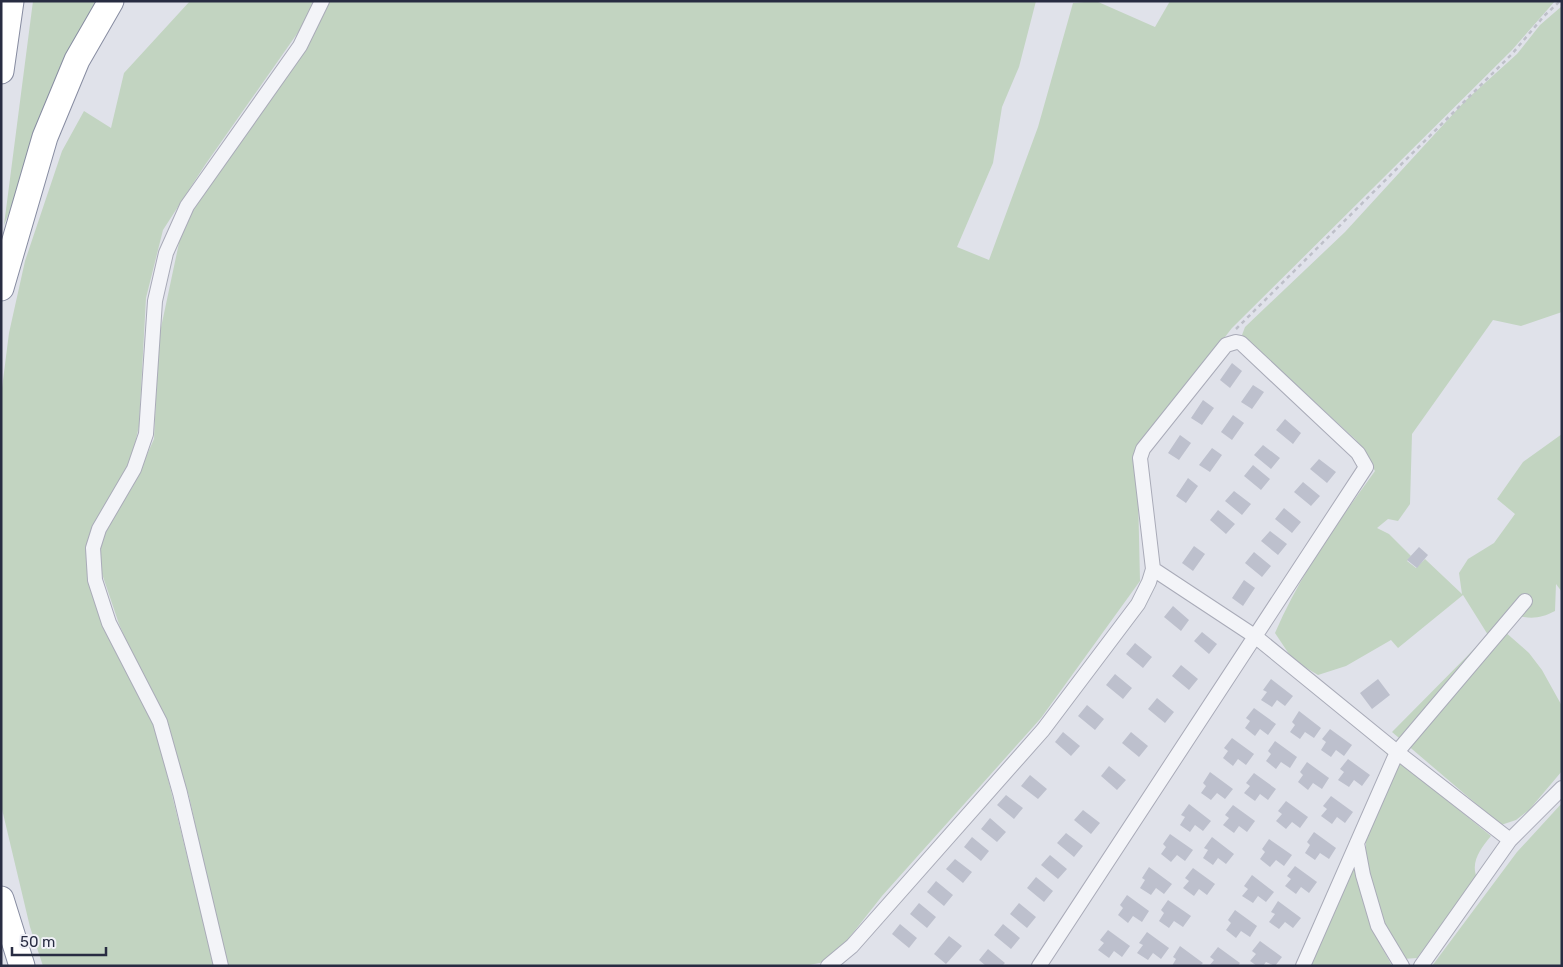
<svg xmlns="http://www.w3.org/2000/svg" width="1563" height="967" font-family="Rubik,sans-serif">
<rect width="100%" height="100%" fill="#e0e2ea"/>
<path fill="#c2d4c1" d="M 33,1 L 98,1 L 4,225 Z
M 190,1 L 315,1 L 306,21 L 205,165 L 163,230 L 146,298 L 139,426 L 130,467 L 96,521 L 86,556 L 101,617 L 135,682 L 156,730 L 214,966 L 43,966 L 30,927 L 1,805 L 1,396 L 9,333 L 25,261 L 62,151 L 84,111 L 111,128 L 124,73 Z
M 329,1 L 1036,1 L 1019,67 L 1002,107 L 993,163 L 957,247 L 989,260 L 1038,127 L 1073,3 L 1096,1 L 1155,27 L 1170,1 L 1555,1 L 1512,50 L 1232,328 L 1137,449 L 1140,581 L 1041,718 L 882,896 L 834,957 L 825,962 L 804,966 L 226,966 L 189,796 L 170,740 L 119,624 L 98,562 L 103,531 L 132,488 L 154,439 L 159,337 L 183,224 Z
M 1562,6 L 1562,312 L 1521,326 L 1493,320 L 1412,434 L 1410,504 L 1398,521 L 1388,519 L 1377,528 L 1389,534 L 1411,556 L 1407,561 L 1416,568 L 1425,559 L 1462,594 L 1459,573 L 1468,559 L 1494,543 L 1515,514 L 1497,499 L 1523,462 L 1562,434 L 1562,592 L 1556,584 L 1555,611 C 1538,620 1527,619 1507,613 L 1496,624 L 1529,653 L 1542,670 L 1562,706 L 1562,771 L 1529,810 L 1516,820 L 1501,825 L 1392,732 L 1488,635 L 1463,595 L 1398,648 L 1391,640 L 1346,666 L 1318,675 L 1293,660 L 1275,633 C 1302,571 1336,525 1375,471 L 1356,440 L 1242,335 L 1245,327 L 1345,232 L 1465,101 L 1517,54 L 1540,25 Z
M 1384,749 L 1491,836 C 1481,848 1470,862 1477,878 L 1417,958 L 1403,959 L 1382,922 L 1366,867 L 1366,837 L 1388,757 Z
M 1562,803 L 1562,966 L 1432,966 L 1517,852 Z
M 1355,860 L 1375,934 L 1392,966 L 1309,966 Z"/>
<path fill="#bdc0cd" d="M 1232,363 L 1242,371 L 1230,388 L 1220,380 Z
M 1253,385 L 1264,392 L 1252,409 L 1241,402 Z
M 1203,400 L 1214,408 L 1202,425 L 1191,418 Z
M 1233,415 L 1244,423 L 1232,440 L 1221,432 Z
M 1285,419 L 1301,433 L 1293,444 L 1276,430 Z
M 1180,435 L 1191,443 L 1179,460 L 1168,453 Z
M 1263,445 L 1280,458 L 1271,469 L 1254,455 Z
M 1212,448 L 1222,455 L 1210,472 L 1199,465 Z
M 1319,459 L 1336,472 L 1327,483 L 1310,469 Z
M 1253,465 L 1270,479 L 1261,490 L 1244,476 Z
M 1188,478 L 1198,486 L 1186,503 L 1176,496 Z
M 1303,482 L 1320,496 L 1311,506 L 1294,492 Z
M 1234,491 L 1251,504 L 1242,515 L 1225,501 Z
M 1284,508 L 1301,522 L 1292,533 L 1275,519 Z
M 1218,510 L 1235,524 L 1226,534 L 1210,520 Z
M 1270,531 L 1287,544 L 1278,555 L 1261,541 Z
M 1194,546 L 1205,554 L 1193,571 L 1182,563 Z
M 1419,547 L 1428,555 L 1417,568 L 1407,560 Z
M 1254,552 L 1271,566 L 1262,577 L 1245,563 Z
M 1244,580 L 1255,588 L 1243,606 L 1232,598 Z
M 1173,606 L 1189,620 L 1181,631 L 1164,617 Z
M 1202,632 L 1217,644 L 1209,654 L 1194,641 Z
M 1135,643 L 1152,657 L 1143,668 L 1126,654 Z
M 1181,665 L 1198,679 L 1189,690 L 1172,676 Z
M 1115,674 L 1132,688 L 1123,699 L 1106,685 Z
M 1271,679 L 1293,696 L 1285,706 L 1277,700 L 1272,707 L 1261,700 L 1267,692 L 1263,690 Z
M 1378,679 L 1390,695 L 1372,709 L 1360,693 Z
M 1157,698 L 1174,712 L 1165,723 L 1148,709 Z
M 1087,705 L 1104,719 L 1095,730 L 1078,716 Z
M 1254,708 L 1276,724 L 1268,735 L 1260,729 L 1255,736 L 1245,728 L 1250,721 L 1246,718 Z
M 1299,711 L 1321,728 L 1314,738 L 1305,732 L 1300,739 L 1290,732 L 1295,725 L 1292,722 Z
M 1330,729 L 1352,745 L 1344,756 L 1336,750 L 1331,757 L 1321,750 L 1326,742 L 1322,739 Z
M 1063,732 L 1080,746 L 1071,756 L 1055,742 Z
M 1131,732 L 1148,746 L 1139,757 L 1122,743 Z
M 1232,738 L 1254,754 L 1246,765 L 1238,759 L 1233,766 L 1223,758 L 1228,751 L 1224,748 Z
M 1275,741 L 1297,757 L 1290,768 L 1281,762 L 1276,769 L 1266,761 L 1271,754 L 1268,751 Z
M 1348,759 L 1370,775 L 1362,786 L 1354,780 L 1349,787 L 1338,780 L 1344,772 L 1340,769 Z
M 1307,762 L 1329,778 L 1322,789 L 1313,783 L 1308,790 L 1298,782 L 1303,775 L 1300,772 Z
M 1109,766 L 1126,780 L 1117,790 L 1101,776 Z
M 1210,772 L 1233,789 L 1225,799 L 1217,793 L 1211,800 L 1201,793 L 1206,786 L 1203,783 Z
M 1254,773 L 1276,789 L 1268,800 L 1260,794 L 1255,801 L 1244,793 L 1250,786 L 1246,783 Z
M 1030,775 L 1047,789 L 1038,799 L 1021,786 Z
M 1006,795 L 1023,808 L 1014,819 L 997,805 Z
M 1331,796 L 1353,812 L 1345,823 L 1337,817 L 1332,824 L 1321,816 L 1327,809 L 1323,806 Z
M 1286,801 L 1308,817 L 1300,828 L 1292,822 L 1286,829 L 1276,821 L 1282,814 L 1278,811 Z
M 1189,804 L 1211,821 L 1203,831 L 1195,825 L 1190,832 L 1180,825 L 1185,817 L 1181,815 Z
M 1233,805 L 1255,821 L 1247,832 L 1239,826 L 1234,833 L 1223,825 L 1229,818 L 1225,815 Z
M 1083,810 L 1100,823 L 1091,834 L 1074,820 Z
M 990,818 L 1006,832 L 997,842 L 981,829 Z
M 1314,832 L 1336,848 L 1329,859 L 1320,853 L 1315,860 L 1305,853 L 1310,845 L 1307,842 Z
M 1066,833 L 1083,846 L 1074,857 L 1057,843 Z
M 1170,834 L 1193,850 L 1185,861 L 1177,855 L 1171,862 L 1161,854 L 1166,847 L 1163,844 Z
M 972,837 L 989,851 L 981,861 L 964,847 Z
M 1212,837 L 1234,854 L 1226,864 L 1218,858 L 1213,865 L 1203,858 L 1208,850 L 1204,848 Z
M 1269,839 L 1292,855 L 1284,866 L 1276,860 L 1270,867 L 1260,859 L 1265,852 L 1262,849 Z
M 1050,855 L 1067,869 L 1058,879 L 1041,865 Z
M 955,859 L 972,872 L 963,883 L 946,869 Z
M 1295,866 L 1317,882 L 1309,893 L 1301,887 L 1296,894 L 1285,886 L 1291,879 L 1287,876 Z
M 1149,867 L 1172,884 L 1164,894 L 1156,888 L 1151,895 L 1140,888 L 1145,880 L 1142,878 Z
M 1193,868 L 1215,884 L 1207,895 L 1199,889 L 1194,896 L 1183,888 L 1189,881 L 1185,878 Z
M 1252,875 L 1274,892 L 1266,902 L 1258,896 L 1253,903 L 1242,896 L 1248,889 L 1244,886 Z
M 1036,877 L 1053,891 L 1044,902 L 1027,888 Z
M 936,881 L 953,895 L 944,906 L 927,892 Z
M 1127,895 L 1149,911 L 1142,922 L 1133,916 L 1128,923 L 1118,915 L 1123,908 L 1120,905 Z
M 1168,900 L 1191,916 L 1183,927 L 1174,921 L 1169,928 L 1159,921 L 1164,913 L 1161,910 Z
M 1278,901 L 1301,918 L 1293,928 L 1285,922 L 1279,929 L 1269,922 L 1275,914 L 1271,912 Z
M 919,903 L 936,917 L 927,928 L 910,914 Z
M 1019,903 L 1036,917 L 1027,928 L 1010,914 Z
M 1235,910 L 1257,926 L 1250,937 L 1241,931 L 1236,938 L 1226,930 L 1231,923 L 1228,920 Z
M 900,924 L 917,938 L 909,948 L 892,934 Z
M 1003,924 L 1020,938 L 1011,949 L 994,935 Z
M 1108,930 L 1130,946 L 1122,957 L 1114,951 L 1109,958 L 1098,950 L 1104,943 L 1100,940 Z
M 1147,932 L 1169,948 L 1161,959 L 1153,953 L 1148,960 L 1137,953 L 1143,945 L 1139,943 Z
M 949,936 L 962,946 L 946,964 L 934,954 Z
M 1260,941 L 1282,957 L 1275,966 L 1266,962 L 1263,966 L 1257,966 L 1250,961 L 1256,954 L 1252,951 Z
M 1180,946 L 1203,963 L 1200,966 L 1172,966 L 1176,959 L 1173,957 Z
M 1218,947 L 1240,963 L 1238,966 L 1209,966 L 1214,960 L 1210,957 Z
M 988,949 L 1005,963 L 1002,966 L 986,966 L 979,960 Z"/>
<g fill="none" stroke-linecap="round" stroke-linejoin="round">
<g stroke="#a9abb8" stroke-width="16">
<path id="street" d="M 1153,569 L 1256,637 L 1397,752 L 1510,840
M 1357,843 L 1363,875 L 1378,926 L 1402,966
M 221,966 L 180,793 L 160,722 L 109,623 L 95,580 L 93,548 L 99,529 L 134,469 L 146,434 L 155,301 L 166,253 L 187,206 L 300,46 L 322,1
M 828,966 L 852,946 L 1043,730 L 1138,604 L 1149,582 L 1153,569 L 1140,458 L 1143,449 L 1226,345 L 1236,342 L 1241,343 L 1358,453 L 1366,467 L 1039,966
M 1303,966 L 1397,752 L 1525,601
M 1421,966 L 1510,840 L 1562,788"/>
</g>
<g stroke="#878ca1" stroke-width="27">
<path id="highway" d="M 1,71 L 11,1
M 1,288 L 45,137 L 77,60 L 111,1
M 1,899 L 22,966"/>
</g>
<path stroke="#bec0c9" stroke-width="2.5" stroke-dasharray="4 4" stroke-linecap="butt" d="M 1236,329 L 1512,54 L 1544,16 L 1560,1"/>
<use href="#street" stroke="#f3f4f8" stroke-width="14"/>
<use href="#highway" stroke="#fff" stroke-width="25"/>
</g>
<rect width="1563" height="967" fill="none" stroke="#282c42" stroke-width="5"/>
<path d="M12 947v8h94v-8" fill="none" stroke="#282c42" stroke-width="2.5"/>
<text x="20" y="947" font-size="15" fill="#282c42" stroke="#f0f1f7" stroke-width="4" paint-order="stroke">50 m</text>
</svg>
